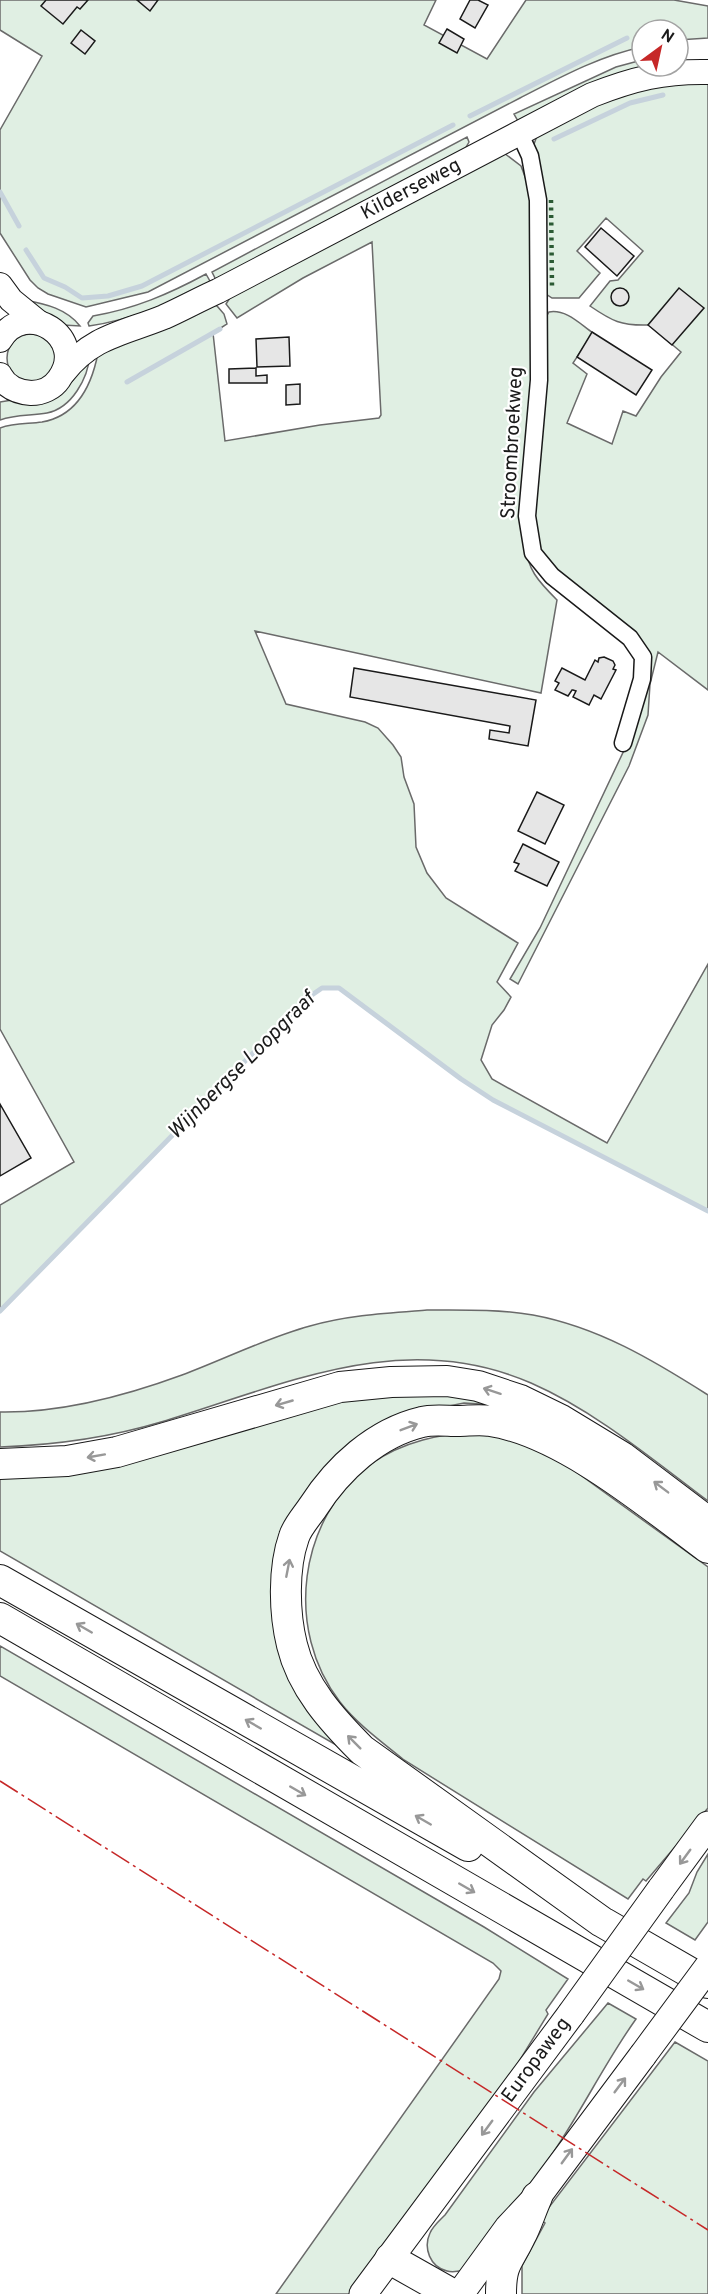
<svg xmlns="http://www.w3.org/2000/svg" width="708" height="2294" font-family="Overpass,sans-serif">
<rect width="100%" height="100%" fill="#fff"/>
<path fill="#e0efe3" stroke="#6a6a6a" stroke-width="1.5" d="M 0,0 L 436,0 L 424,25 L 487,59 L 526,0 L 674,0 L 708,6 L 708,38 L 678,40 L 678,30 L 642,30 L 642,47 C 599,56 559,78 520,98 L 148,292 L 86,307 L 48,294 L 38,288 L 30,280 L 0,233 L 0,130 L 42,56 L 0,30 Z
M 642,60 L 642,66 L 656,66 L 518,121 L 514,114 L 616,67 Z
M 708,80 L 708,690 L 658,652 L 650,684 L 648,715 L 629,766 L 518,984 L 510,979 L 540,928 L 636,725 L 645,664 L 536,550 L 530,515 L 545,406 L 545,319 L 549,312 C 566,309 580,324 593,333 L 573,363 L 587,374 L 567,423 L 612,444 L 623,411 L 636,416 L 661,377 L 681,352 L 649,325 C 621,326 612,321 590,306 L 610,281 L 618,280 L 643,251 L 606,218 L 577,251 L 600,273 L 579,298 L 552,298 L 546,294 L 534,144 L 537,136 L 545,127 L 631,90 Z
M 467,137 L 469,142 L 465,149 L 216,280 L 212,272 Z
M 504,153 L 521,166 L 530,190 L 535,364 L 524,542 C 528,570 537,580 557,600 L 541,693 L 255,631 L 286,704 L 365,722 L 378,728 L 393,745 L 401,757 L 404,777 L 414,804 L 416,847 L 427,873 L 446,898 L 518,943 L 497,982 L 511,997 L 504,1010 L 492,1025 L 481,1060 L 492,1079 L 607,1143 L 708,964 L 708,1211 L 493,1100 L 461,1079 L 339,988 L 322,988 L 306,999 L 0,1311 L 0,1205 L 74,1162 L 0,1029 L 0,428 C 14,423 28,424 42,422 C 77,416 92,384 98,353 L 211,304 L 217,306 L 224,314 L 227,324 L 213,333 L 225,441 L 320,425 L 379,418 L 381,415 L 372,242 L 303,278 L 237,318 L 226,304 L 233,293 Z
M 206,274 L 211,283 C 172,302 132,320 89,326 L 88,323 L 93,316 C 134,309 169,294 206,274 Z
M 25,300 C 46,304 67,309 80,326 L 63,325 Z
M7 358a24 24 0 1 1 48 0a24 24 0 1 1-48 0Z
M 90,355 C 88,378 72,408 47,413 C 31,416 16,414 0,420 L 0,402 L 12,400 Z
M 427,1310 C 462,1310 498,1309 533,1315 C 598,1327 653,1360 708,1395 L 708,1501 C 652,1459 595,1411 531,1383 C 402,1327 284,1385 161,1422 C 108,1438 55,1445 0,1447 L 0,1412 C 61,1413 125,1396 182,1375 C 225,1359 266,1338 310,1326 C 348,1315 388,1313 427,1310 Z
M 408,1387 L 513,1406 L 464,1403 L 424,1411 L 331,1466 L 278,1613 L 357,1757 L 0,1551 L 0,1471 Z
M 479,1431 L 521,1440 L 561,1461 L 708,1567 L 708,1808 L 646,1881 L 643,1879 L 628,1899 L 404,1760 C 382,1742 357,1724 340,1702 C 284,1630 298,1518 371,1464 C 403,1441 441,1434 479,1431 Z
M 0,1646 L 484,1927 L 568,1979 L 546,2010 L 548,2014 L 507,2081 L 353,2294 L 276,2294 L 499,1979 L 501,1971 L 493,1963 L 0,1676 Z
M 708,1854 L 708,1922 L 695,1940 L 666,1923 L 689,1893 L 697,1872 Z
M 608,2003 L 636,2019 C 603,2065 579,2117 546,2163 C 521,2200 493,2234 466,2270 C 460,2271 453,2273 447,2271 C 430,2267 423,2248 430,2233 C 433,2226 440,2220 445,2215 L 534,2092 Z
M 675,2042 L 708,2061 L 708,2294 L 522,2294 L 522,2266 L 545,2223 L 540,2219 Z"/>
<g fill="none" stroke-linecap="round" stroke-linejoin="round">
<path stroke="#c6d2dc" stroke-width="5" d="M 470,116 L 627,38
M 554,139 L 630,103 L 663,95
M 0,192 L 19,226
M 26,250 L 44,278 L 65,287 L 82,298 L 108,296 L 142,286 L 453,125
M 127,382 L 220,329
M 0,1311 L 306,999 L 322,988 L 339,988 L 461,1079 L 493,1100 L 708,1211"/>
</g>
<path fill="#e6e6e6" stroke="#1a1a1a" stroke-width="1.5" d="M 46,0 L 88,0 L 80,9 L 77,7 L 63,24 L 41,6 Z
M 137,0 L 158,0 L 150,11 Z
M 470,0 L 478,0 L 488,5 L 475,28 L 460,19 Z
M 447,29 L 464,39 L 457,53 L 439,43 Z
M 81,30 L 95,41 L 85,54 L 71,43 Z
M 601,228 L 634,256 L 617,276 L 585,247 Z
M611 297a9 9 0 1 1 18 0a9 9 0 1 1-18 0Z
M 679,288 L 704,308 L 672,345 L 648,325 Z
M 592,332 L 652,370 L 636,395 L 577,357 Z
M 289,337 L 290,366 L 257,367 L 256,339 Z
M 256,368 L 256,376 L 267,375 L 267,383 L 229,383 L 229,369 Z
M 300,384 L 300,404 L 286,405 L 286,385 Z
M 604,657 L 613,661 L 615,665 L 613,669 L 616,670 L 601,699 L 594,695 L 589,705 L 573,697 L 576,691 L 573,690 L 572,690 L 568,696 L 555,690 L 559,683 L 555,681 L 562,668 L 585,680 L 595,660 L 598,662 L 599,658 Z
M 354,668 L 536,700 L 528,746 L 489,739 L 490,730 L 509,733 L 510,726 L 350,697 Z
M 537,792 L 564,805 L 545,844 L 518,831 Z
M 523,844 L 559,862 L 547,886 L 515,871 L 519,864 L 514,862 Z
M 0,1104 L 31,1158 L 0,1176 Z"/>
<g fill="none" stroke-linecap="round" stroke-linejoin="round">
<g stroke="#1a1a1a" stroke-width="19">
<path id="street" d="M 519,132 L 530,156 L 538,200 L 539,380 L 527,516 L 533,553 L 552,576 L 630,638 L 643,657 L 642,679 L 623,743"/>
</g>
<g stroke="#1a1a1a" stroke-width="26">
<g id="secondary">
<path d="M 0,285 L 11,300 L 38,322"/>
<path d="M 0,340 C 25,297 89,338 59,379 C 53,388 42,393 31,393 C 18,392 6,387 0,375"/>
<path id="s1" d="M 64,372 C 92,336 125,333 164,317 C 182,309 200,299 218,291 L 592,95 C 633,79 664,71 708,72"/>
</g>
</g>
<g stroke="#1a1a1a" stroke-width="29">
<g id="primary">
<path d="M 661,1889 L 708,1825"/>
<path id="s2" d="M 363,2294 L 571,2014"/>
<path d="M 460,2294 L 508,2228 L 537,2197 L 643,2055"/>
</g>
</g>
<g stroke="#1a1a1a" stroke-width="32">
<path id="highway" d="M 0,1464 L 67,1461 L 117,1452 L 340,1387 L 391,1382 L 447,1381 L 478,1386 L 520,1400 L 561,1420 L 622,1457 L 708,1522
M 0,1580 L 468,1846
M 0,1618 L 708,2027
M 602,1922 L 362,1750 C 332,1720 302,1687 292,1645 C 284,1613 283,1568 294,1537 C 297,1527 307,1516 313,1507 C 338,1468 376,1433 422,1422 C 433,1419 447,1421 458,1421 C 468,1421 480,1419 490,1421 C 562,1431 650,1505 708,1548
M 604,1923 L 708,1983
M 390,2259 L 452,2294
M 501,2294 C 501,2263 508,2262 520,2237 C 527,2224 531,2210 537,2197"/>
</g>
<use href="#street" stroke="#fff" stroke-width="16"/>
<use href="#secondary" stroke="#fff" stroke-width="24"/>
<use href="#primary" stroke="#fff" stroke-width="27"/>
<use href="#highway" stroke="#fff" stroke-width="30"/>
<g stroke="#1a1a1a" stroke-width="29" stroke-linecap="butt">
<path id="primary-bridge" d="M 571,2014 L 661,1889
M 643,2055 L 708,1967"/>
</g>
<use href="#primary-bridge" stroke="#fff" stroke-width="27"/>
<path stroke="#2b5a34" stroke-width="4.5" stroke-dasharray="3 4.5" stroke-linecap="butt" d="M 551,200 L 552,287"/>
<path stroke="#c62828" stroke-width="1.5" stroke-dasharray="21 4.5 3 4.5" stroke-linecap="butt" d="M 0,1781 L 708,2230"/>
</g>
<defs><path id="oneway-shaft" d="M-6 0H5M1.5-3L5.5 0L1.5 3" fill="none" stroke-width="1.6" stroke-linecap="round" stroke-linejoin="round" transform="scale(1.5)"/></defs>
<g stroke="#989898">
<use href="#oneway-shaft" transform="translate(492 1391) rotate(-162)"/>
<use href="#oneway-shaft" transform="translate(284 1403) rotate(164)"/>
<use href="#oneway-shaft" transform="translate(409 1427) rotate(-21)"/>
<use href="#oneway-shaft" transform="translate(96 1456) rotate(170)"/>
<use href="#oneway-shaft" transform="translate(661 1487) rotate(-143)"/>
<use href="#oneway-shaft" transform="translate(288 1568) rotate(-79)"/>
<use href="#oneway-shaft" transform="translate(84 1628) rotate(-150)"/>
<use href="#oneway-shaft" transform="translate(253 1724) rotate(-150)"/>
<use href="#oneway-shaft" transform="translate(354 1742) rotate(-135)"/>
<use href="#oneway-shaft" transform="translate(298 1791) rotate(30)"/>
<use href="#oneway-shaft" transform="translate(423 1820) rotate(-150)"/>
<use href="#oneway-shaft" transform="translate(685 1857) rotate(126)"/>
<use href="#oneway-shaft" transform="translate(467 1888) rotate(30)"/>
<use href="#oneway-shaft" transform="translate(636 1985) rotate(30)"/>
<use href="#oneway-shaft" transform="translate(620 2085) rotate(-53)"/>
<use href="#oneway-shaft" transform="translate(487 2128) rotate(126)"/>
<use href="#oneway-shaft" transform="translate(567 2156) rotate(-54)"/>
</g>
<g text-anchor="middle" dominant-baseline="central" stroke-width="4.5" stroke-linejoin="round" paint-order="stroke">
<g font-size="20" fill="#1a1a1a" stroke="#fff">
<text stroke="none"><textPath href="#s1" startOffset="394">Kilderseweg</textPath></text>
<text transform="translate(513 443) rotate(-87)">Stroombroekweg</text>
<text stroke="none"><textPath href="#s2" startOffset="291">Europaweg</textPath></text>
</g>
<g font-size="21" font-style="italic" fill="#1a1a1a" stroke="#fff">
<text transform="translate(242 1066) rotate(-45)">Wijnbergse Loopgraaf</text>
</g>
</g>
<g transform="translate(660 48) rotate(33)"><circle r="28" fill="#ffffff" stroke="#a3a3a3" stroke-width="1.5"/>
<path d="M0-4.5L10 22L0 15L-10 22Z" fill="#c62828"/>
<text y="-9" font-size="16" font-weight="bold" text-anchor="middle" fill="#1a1a1a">N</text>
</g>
</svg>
